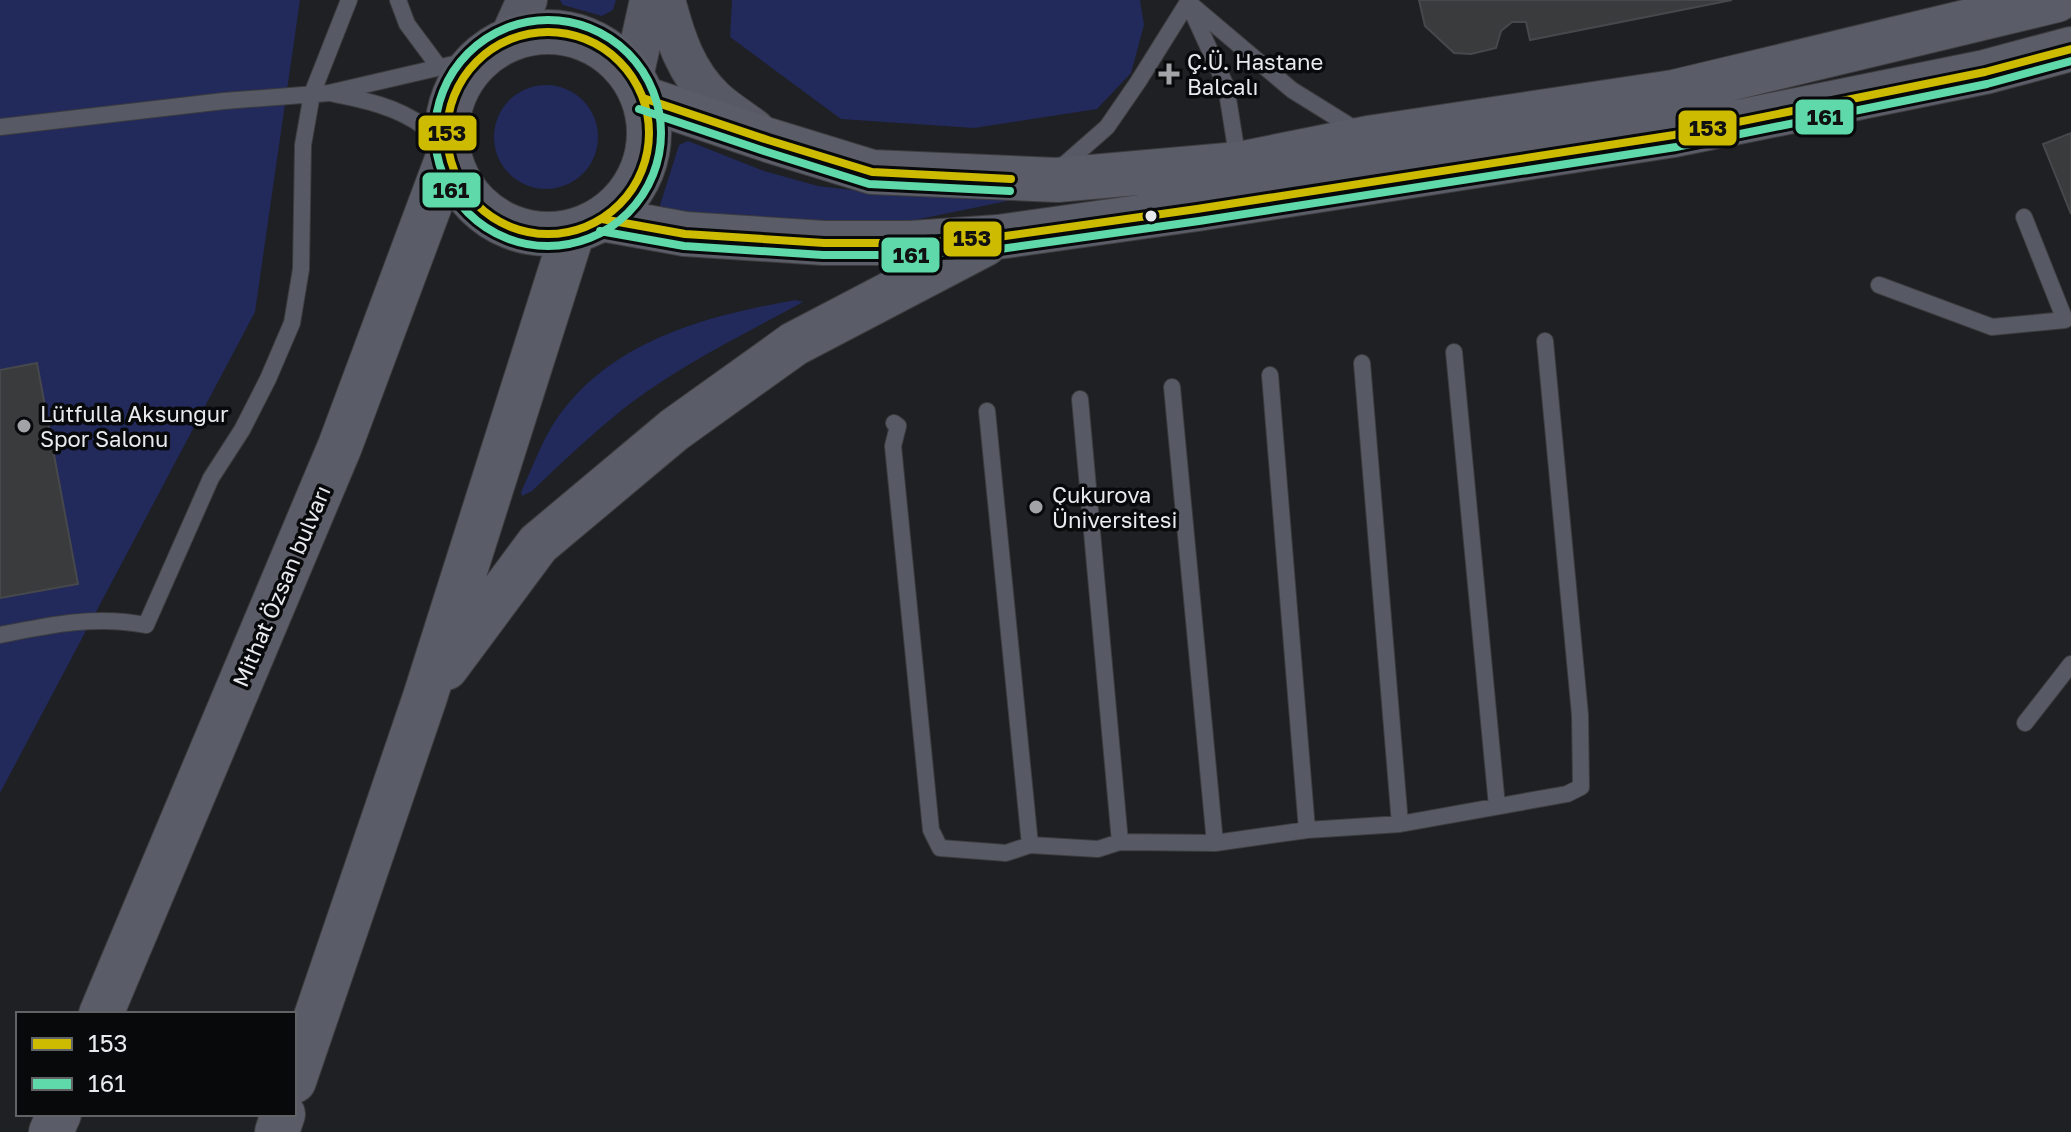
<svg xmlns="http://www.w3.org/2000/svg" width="2071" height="1132" font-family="'Golos Text',sans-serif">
<rect width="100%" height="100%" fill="#1f2023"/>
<path fill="#22295b" d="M 0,0 L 300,0 L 255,312 L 0,793 Z
M 560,0 L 616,0 L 613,10 L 602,16 L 563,5 Z
M 732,0 L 1140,0 L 1144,25 L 1131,73 L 1097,109 L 974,128 L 841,119 L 730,37 Z
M494 137a52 52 0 1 1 104 0a52 52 0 1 1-104 0Z
M 688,141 L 764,171 L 818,186 L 903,196 L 1017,199 L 905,222 L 852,226 L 665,213 L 660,205 L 679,145 Z
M 796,300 L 803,302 C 743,335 678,366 623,409 C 591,435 561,463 532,491 L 522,496 L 521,492 C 532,469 542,440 556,420 C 611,340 706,316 796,300 Z"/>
<path fill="#3a3b3d" stroke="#47484b" stroke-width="2" d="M 1419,0 L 1732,0 L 1530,40 L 1526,22 L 1512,22 L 1501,31 L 1496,48 L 1471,54 L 1454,53 L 1425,26 Z
M 2071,133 L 2071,214 L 2043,144 Z
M 37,363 L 78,584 L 0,598 L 0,370 Z"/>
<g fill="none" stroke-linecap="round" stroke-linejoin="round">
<g stroke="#3c3c3f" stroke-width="18">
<path id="service" d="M 398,0 L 407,24 L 439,67
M 1188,2 L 1292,90 L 1358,131
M 1191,9 L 1226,86 L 1238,161
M 334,94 C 365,100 397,107 423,126 C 433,133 440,145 449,154
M 0,127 L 224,101 L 329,93 L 480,58
M 1058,170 L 1107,127 L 1138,82 L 1188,2
M 1879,285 L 1992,327 L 2065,320 L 2024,217
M 1454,352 L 1497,806
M 1362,363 L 1400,824
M 1270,375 L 1307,830
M 1172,387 L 1215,843
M 1080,399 L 1120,842
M 987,411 L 1030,845
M 894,423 L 898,426 L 893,446 L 931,830 L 940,848 L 1006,853 L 1030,845 L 1098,849 L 1120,842 L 1215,843 L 1307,830 L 1400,824 L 1567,794 L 1581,787 L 1580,715 L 1545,341
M 0,635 C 49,625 96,615 146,625 L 211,478 L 242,430 L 268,379 L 292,323 L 301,269 L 303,145 L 312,94 L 349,0
M 2025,723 L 2071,664"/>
</g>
<g stroke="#3c3c3f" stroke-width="42">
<path id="tertiary" d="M 665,0 C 675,38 686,73 715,100 C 727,111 742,120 755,130
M 509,40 L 527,0
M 633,77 L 650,0"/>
</g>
<g stroke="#3c3c3f" stroke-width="46">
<path id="secondary" d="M447 133a101 101 0 1 1 202 0a101 101 0 1 1-202 0Z
M 643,98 L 768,140 L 872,172 L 1057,180 L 1239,164 L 1368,138 L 1674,92 L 2057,0
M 602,219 L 685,234 L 824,243 L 911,243 L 998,237 L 1197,209 L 1674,135 L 1985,72 L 2071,49
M 446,668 L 538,544 L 674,430 L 794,344 L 985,244
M 101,1014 L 340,446 L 449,154
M 294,1081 L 425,697 L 573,231
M 51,1132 L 59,1114
M 277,1132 L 283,1114"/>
</g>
<use href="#service" stroke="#575a64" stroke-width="16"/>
<use href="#tertiary" stroke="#575a64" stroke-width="40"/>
<use href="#secondary" stroke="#5a5c67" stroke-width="44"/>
<g stroke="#08090b" stroke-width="14">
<path id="bus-1" d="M447 133a101 101 0 1 1 202 0a101 101 0 1 1-202 0Z
M 643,98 L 768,140 L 872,172 L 1011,179
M 602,219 L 685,234 L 824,243 L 911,243 L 998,237 L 1197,209 L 1674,135 L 1985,72 L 2071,49"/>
</g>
<g stroke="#08090b" stroke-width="14">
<path id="bus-2" d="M435 133a113 113 0 1 1 226 0a113 113 0 1 1-226 0Z
M 639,109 L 764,151 L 869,184 L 1010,191
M 600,231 L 684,246 L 823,255 L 912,255 L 1000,249 L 1199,221 L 1676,147 L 1987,84 L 2071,61"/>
</g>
<use href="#bus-1" stroke="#cb0" stroke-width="8"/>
<use href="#bus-2" stroke="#5fd8aa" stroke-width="8"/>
</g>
<g fill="#a2a3a7" stroke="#08090b" stroke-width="3">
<path d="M1165 62h8v8h8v8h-8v8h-8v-8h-8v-8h8z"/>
<circle cx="24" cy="426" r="8"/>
<circle cx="1036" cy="507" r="8"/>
</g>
<circle fill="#e8eaee" stroke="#08090b" stroke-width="3" cx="1151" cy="216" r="7"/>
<g text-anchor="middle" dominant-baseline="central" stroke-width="7" stroke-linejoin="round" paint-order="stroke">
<g font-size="22" fill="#e8eaee" stroke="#08090b" text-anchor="start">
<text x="1187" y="61">Ç.Ü. Hastane<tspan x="1187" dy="25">Balcalı</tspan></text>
<text x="40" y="413">Lütfulla Aksungur<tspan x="40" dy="25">Spor Salonu</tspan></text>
<text x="1052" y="494">Çukurova<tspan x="1052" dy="25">Üniversitesi</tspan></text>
</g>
<g font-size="22" fill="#e8eaee" stroke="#08090b">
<text transform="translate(281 586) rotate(-67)">Mithat Özsan bulvarı</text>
</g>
</g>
<g stroke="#08090b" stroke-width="3">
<rect x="1794" y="98" width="61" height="38" rx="8" fill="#5fd8aa"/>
<rect x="1677" y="109" width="61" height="38" rx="8" fill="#cb0"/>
<rect x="417" y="114" width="61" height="38" rx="8" fill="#cb0"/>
<rect x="421" y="171" width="61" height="38" rx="8" fill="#5fd8aa"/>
<rect x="942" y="220" width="61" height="38" rx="8" fill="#cb0"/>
<rect x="880" y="236" width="61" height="38" rx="8" fill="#5fd8aa"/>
</g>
<g font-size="22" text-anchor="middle" font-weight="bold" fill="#111">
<text x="1825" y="125">161</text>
<text x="1708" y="136">153</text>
<text x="447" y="141">153</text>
<text x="451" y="198">161</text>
<text x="972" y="246">153</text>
<text x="911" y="263">161</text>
</g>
<rect x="16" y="1012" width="280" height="104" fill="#08090b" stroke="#626366" stroke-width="2"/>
<rect x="32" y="1038" width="40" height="12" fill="#ccbb00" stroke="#626366" stroke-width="2"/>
<text x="88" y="1052" font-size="24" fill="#e8eaee">153</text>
<rect x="32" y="1078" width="40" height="12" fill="#5fd8aa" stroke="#626366" stroke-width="2"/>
<text x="88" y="1092" font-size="24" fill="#e8eaee">161</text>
</svg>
